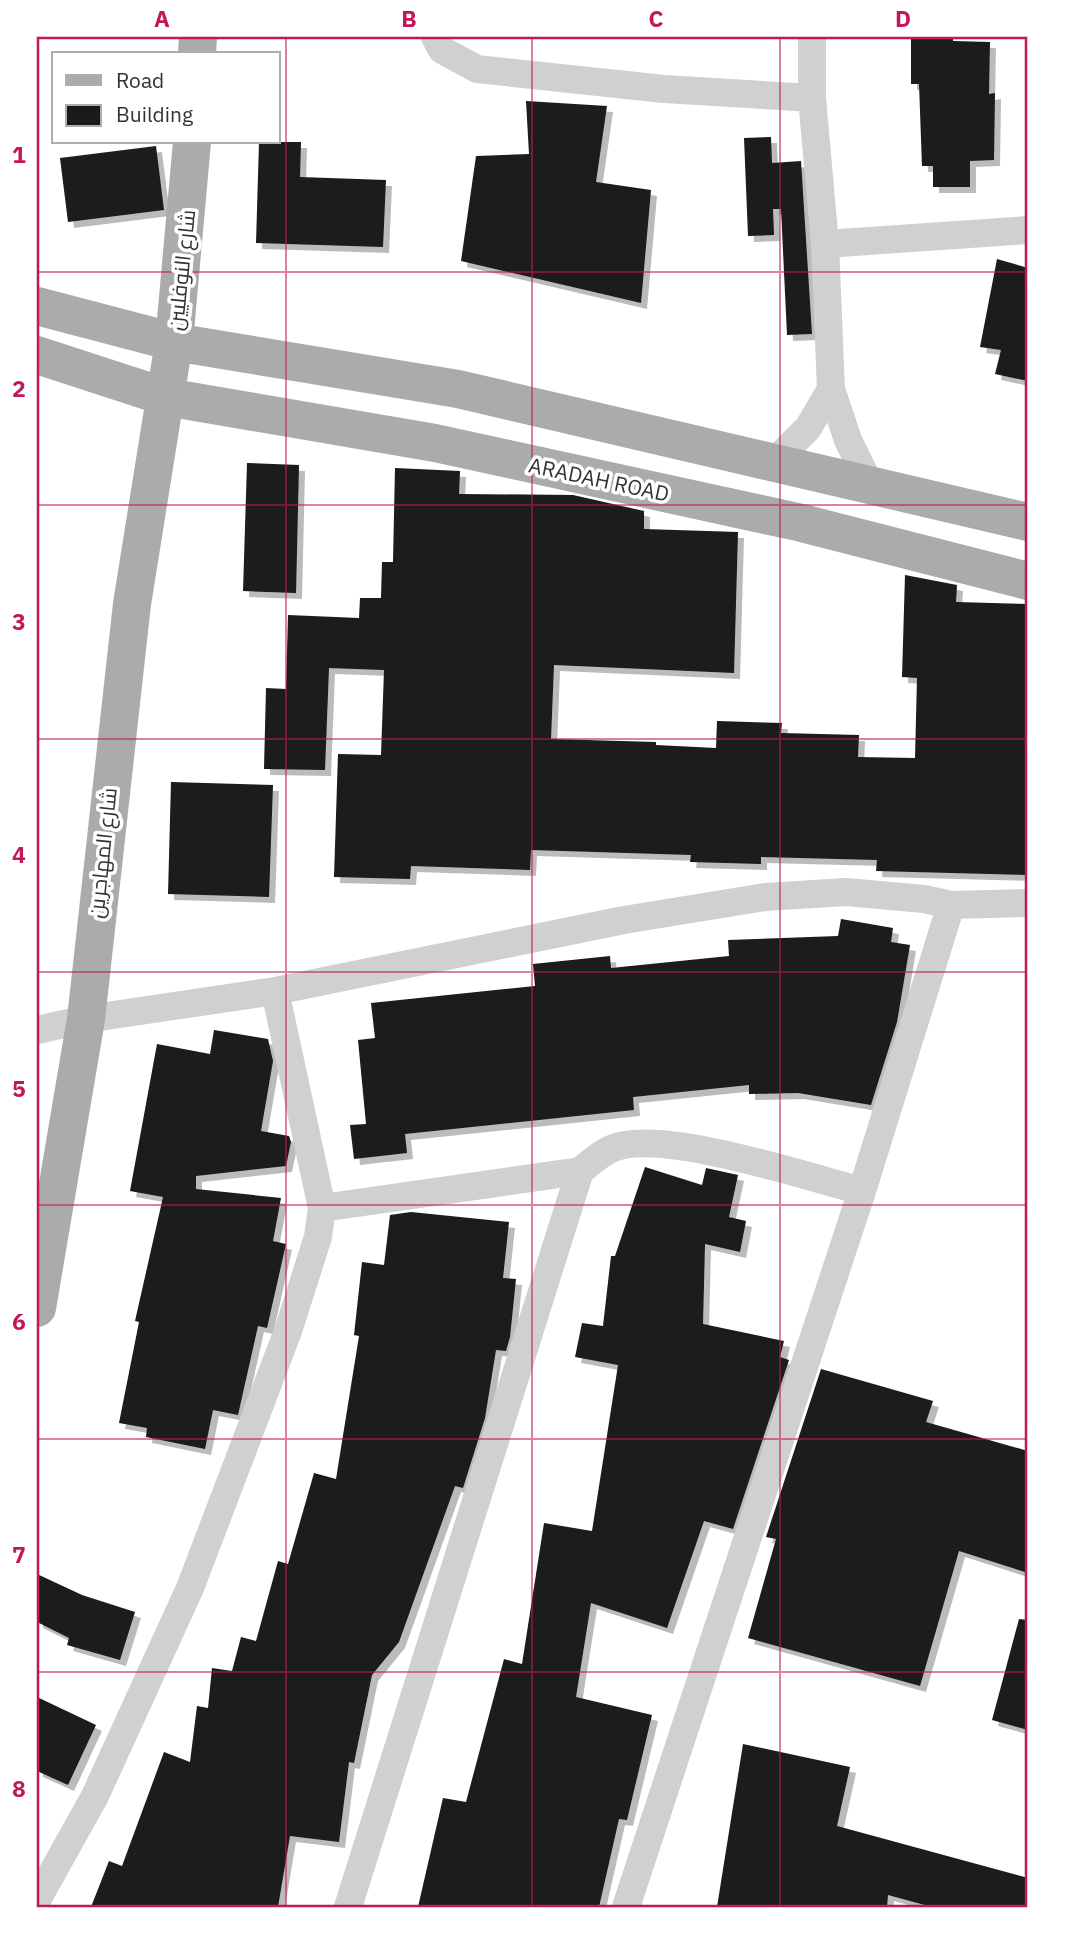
<svg xmlns="http://www.w3.org/2000/svg" width="1065" height="1944" font-family="'IBM Plex Sans',Cairo,sans-serif">
<defs>
<filter id="shadow"><feDropShadow dx="6" dy="6" stdDeviation="0" flood-color="#0004"/></filter>
</defs>
<rect width="100%" height="100%" fill="#fff"/>
<path fill="#1a1a1a" filter="url(#shadow)" d="M 911,37 L 953,37 L 953,41 L 990,42 L 989,94 L 995,93 L 994,160 L 970,161 L 970,187 L 933,187 L 933,166 L 922,166 L 919,84 L 911,84 Z
M 526,101 L 607,106 L 596,182 L 651,190 L 641,303 L 461,261 L 476,156 L 529,154 Z
M 771,137 L 772,163 L 801,161 L 812,334 L 787,335 L 781,209 L 773,209 L 774,235 L 748,236 L 744,138 Z
M 259,142 L 301,142 L 300,177 L 386,180 L 383,247 L 256,243 Z
M 156,146 L 164,210 L 68,222 L 60,158 Z
M 997,259 L 1028,268 L 1028,381 L 995,374 L 1001,350 L 980,347 Z
M 247,463 L 299,465 L 296,593 L 243,591 Z
M 395,468 L 460,471 L 459,494 L 573,495 L 644,511 L 644,529 L 738,532 L 734,673 L 554,665 L 551,739 L 656,742 L 656,745 L 716,748 L 717,721 L 782,723 L 781,733 L 859,735 L 858,757 L 915,758 L 917,678 L 902,677 L 905,575 L 957,585 L 956,602 L 1028,604 L 1028,875 L 876,871 L 877,860 L 761,857 L 761,864 L 690,862 L 691,855 L 531,850 L 530,870 L 411,866 L 410,879 L 334,877 L 338,754 L 381,755 L 384,670 L 329,668 L 325,770 L 264,769 L 266,688 L 286,689 L 288,615 L 359,618 L 360,598 L 381,598 L 382,562 L 393,562 Z
M 171,782 L 273,785 L 269,897 L 168,894 Z
M 841,919 L 893,928 L 891,942 L 910,945 L 897,1022 L 871,1105 L 798,1093 L 749,1094 L 749,1085 L 633,1097 L 634,1110 L 405,1134 L 407,1153 L 354,1159 L 350,1125 L 366,1124 L 358,1040 L 375,1038 L 371,1003 L 535,986 L 533,964 L 610,956 L 611,968 L 729,956 L 728,940 L 838,936 Z
M 214,1030 L 268,1039 L 273,1061 L 261,1131 L 289,1136 L 291,1142 L 286,1166 L 196,1176 L 196,1189 L 281,1198 L 273,1241 L 286,1244 L 267,1328 L 258,1326 L 238,1415 L 213,1410 L 205,1449 L 146,1437 L 147,1428 L 119,1423 L 139,1322 L 135,1321 L 163,1197 L 130,1191 L 157,1044 L 210,1054 Z
M 645,1167 L 702,1185 L 706,1168 L 738,1175 L 729,1217 L 746,1221 L 740,1252 L 705,1244 L 703,1324 L 784,1341 L 780,1357 L 789,1360 L 733,1529 L 704,1521 L 667,1628 L 591,1603 L 576,1697 L 652,1715 L 627,1820 L 619,1819 L 599,1907 L 418,1907 L 443,1798 L 466,1802 L 504,1659 L 522,1664 L 544,1523 L 592,1531 L 618,1365 L 575,1357 L 582,1323 L 603,1326 L 611,1256 L 615,1256 Z
M 411,1212 L 509,1222 L 503,1278 L 516,1279 L 510,1337 L 506,1351 L 496,1350 L 485,1418 L 463,1488 L 455,1486 L 399,1642 L 372,1675 L 354,1763 L 349,1762 L 339,1842 L 290,1836 L 278,1907 L 91,1907 L 109,1861 L 122,1866 L 164,1752 L 190,1762 L 197,1706 L 208,1708 L 212,1668 L 232,1671 L 241,1637 L 256,1641 L 278,1561 L 288,1564 L 314,1473 L 336,1479 L 359,1336 L 354,1335 L 362,1262 L 384,1265 L 390,1215 Z
M 821,1369 L 933,1401 L 926,1422 L 1028,1451 L 1028,1573 L 959,1551 L 920,1686 L 748,1638 L 776,1539 L 766,1537 Z
M 37,1574 L 82,1595 L 135,1612 L 120,1660 L 67,1645 L 69,1638 L 37,1622 Z
M 1019,1619 L 1028,1620 L 1028,1730 L 992,1720 Z
M 37,1697 L 96,1725 L 68,1785 L 37,1771 Z
M 743,1744 L 850,1767 L 837,1826 L 1028,1878 L 1028,1907 L 932,1907 L 888,1895 L 887,1907 L 717,1907 Z"/>
<g fill="none" stroke-linecap="round" stroke-linejoin="round">
<path stroke="#d0d0d0" stroke-width="28" d="M 435,37 L 442,50 L 477,69 L 664,89 L 812,98
M 812,37 L 812,98 L 825,244
M 775,461 L 808,428 L 831,389
M 869,483 L 848,440 L 831,389 L 825,244 L 1028,230
M 37,1030 L 86,1019 L 275,991 L 624,920 L 765,897 L 846,892 L 924,899 L 951,905 L 1028,903
M 322,1208 L 580,1171 C 590,1163 600,1154 611,1149 C 658,1127 808,1177 862,1191
M 37,1900 L 95,1796 L 190,1588 L 288,1331 L 318,1237 L 322,1208 L 275,991
M 348,1907 L 580,1171
M 626,1907 L 862,1191 L 951,905"/>
<path stroke="#ababab" stroke-width="38" d="M 197,54 L 198,37
M 37,306 L 174,342 L 458,389 L 1028,522
M 37,355 L 166,397 L 435,443 L 802,523 L 1028,581
M 37,1308 L 86,1019 L 132,604 L 174,342 L 192,142"/>
</g>
<path fill="none" stroke="#c2185b" stroke-width="2" stroke-opacity="0.55" d="M 286,37 L 286,1907M 532,37 L 532,1907M 780,37 L 780,1907M 37,272 L 1028,272M 37,505 L 1028,505M 37,739 L 1028,739M 37,972 L 1028,972M 37,1205 L 1028,1205M 37,1439 L 1028,1439M 37,1672 L 1028,1672"/>
<g text-anchor="middle" dominant-baseline="central" stroke-width="7" stroke-linejoin="round" paint-order="stroke">
<g font-size="21" fill="#333" stroke="#fff">
<text transform="translate(181 270) rotate(-84)">شارع النوفليين</text>
<text transform="translate(599 479) rotate(12)">ARADAH ROAD</text>
<text transform="translate(102 853) rotate(-84)">شارع المهاجرين</text>
</g>
</g>
<rect width="1065" height="1944" fill="none" stroke="#ffffff" stroke-width="77"/>
<rect x="52" y="52" width="228" height="91" fill="#ffffff" stroke="#adadad" stroke-width="2"/>
<rect x="66" y="75" width="35" height="10" fill="#ababab" stroke="#adadad" stroke-width="2"/>
<text x="116" y="88" font-size="21" fill="#333333">Road</text>
<rect x="66" y="105" width="35" height="21" fill="#1a1a1a" stroke="#adadad" stroke-width="2"/>
<text x="116" y="122" font-size="21" fill="#333333">Building</text>
<rect x="38" y="38" width="988" height="1868" fill="none" stroke="#c2185b" stroke-width="2.5"/>
<g font-size="23" text-anchor="middle" font-weight="bold" fill="#c2185b">
<text x="162" y="27">A</text>
<text x="409" y="27">B</text>
<text x="656" y="27">C</text>
<text x="903" y="27">D</text>
<text x="19" y="163">1</text>
<text x="19" y="397">2</text>
<text x="19" y="630">3</text>
<text x="19" y="863">4</text>
<text x="19" y="1097">5</text>
<text x="19" y="1330">6</text>
<text x="19" y="1563">7</text>
<text x="19" y="1797">8</text>
</g>
</svg>
